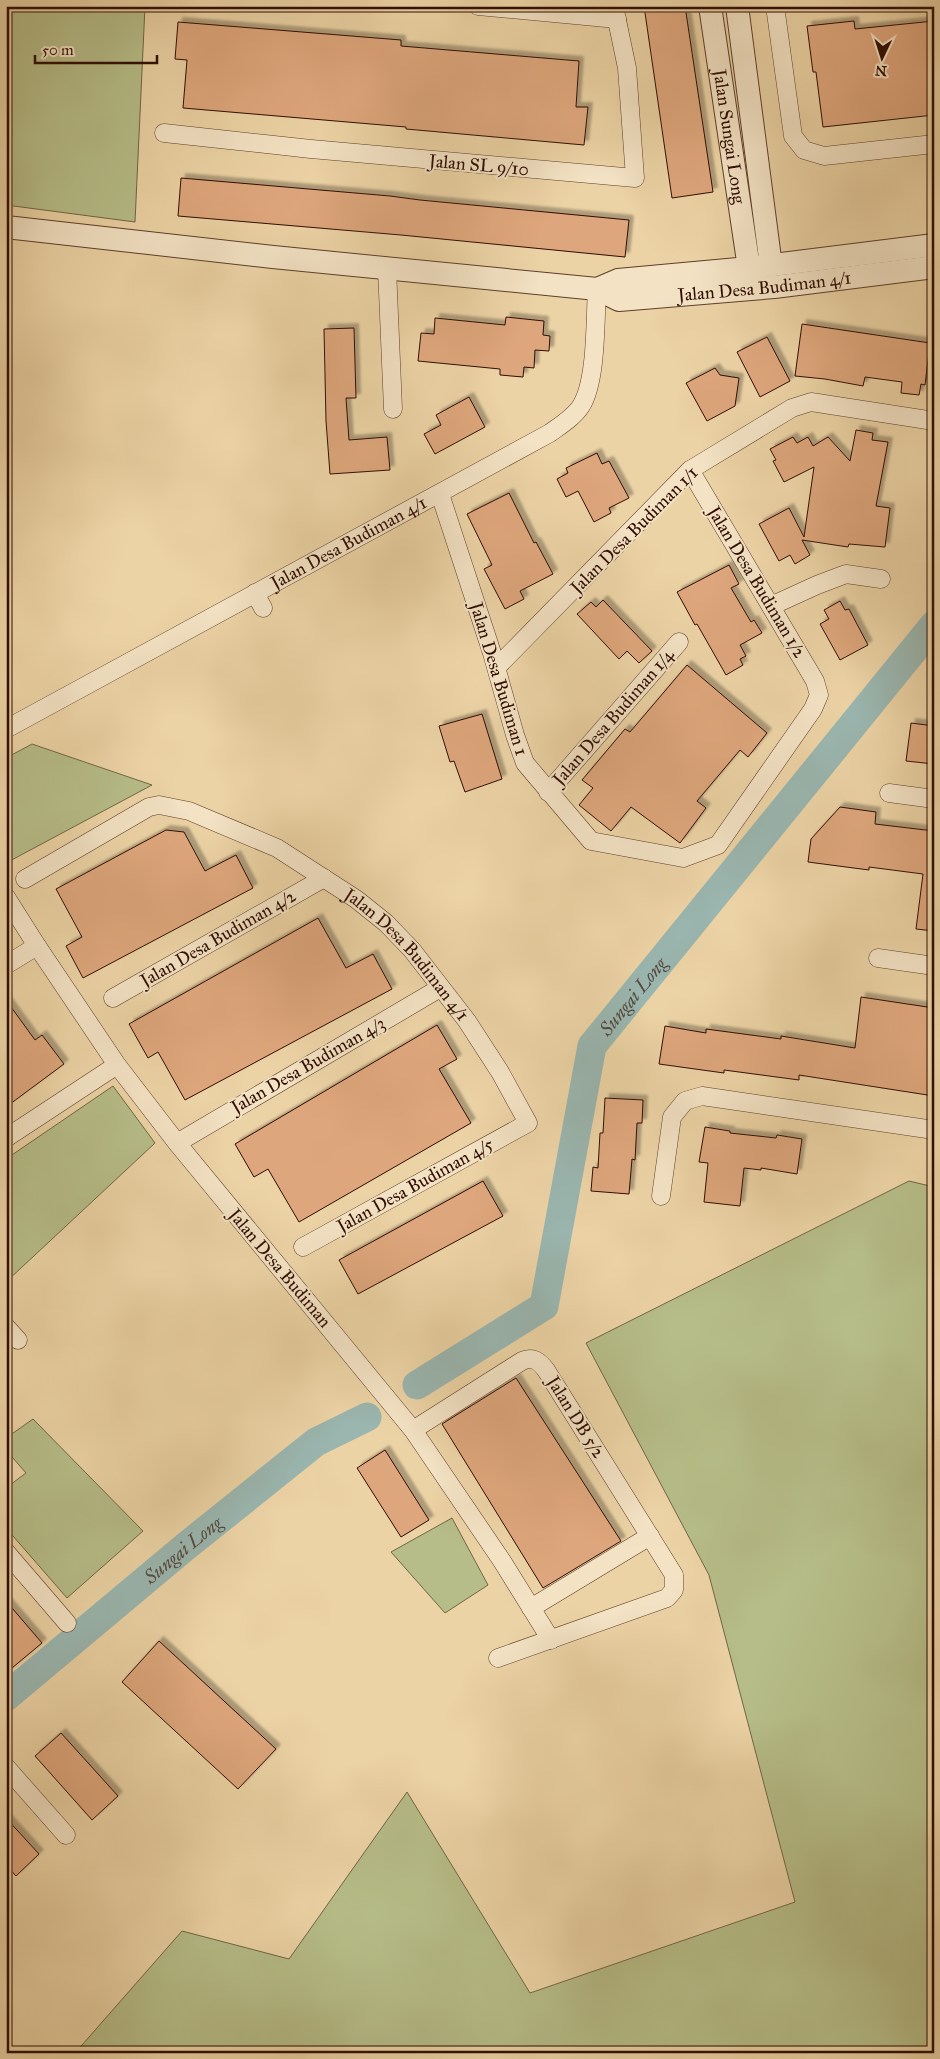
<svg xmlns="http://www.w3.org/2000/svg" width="940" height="2059" font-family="'IM FELL Great Primer',serif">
<defs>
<filter id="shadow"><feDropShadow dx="4.5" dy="-4.5" stdDeviation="1" flood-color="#0004"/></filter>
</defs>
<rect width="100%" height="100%" fill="#ecd3a5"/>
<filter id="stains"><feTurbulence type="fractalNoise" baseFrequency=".004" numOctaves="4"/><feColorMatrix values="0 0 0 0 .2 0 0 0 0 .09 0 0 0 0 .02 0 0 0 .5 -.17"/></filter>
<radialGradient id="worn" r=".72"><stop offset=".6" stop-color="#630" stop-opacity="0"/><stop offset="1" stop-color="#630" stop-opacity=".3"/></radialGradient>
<path fill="#b6bd88" stroke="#726545" d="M 6,6 L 145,6 L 135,222 L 6,205 Z
M 32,744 L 152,785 L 6,863 L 6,758 Z
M 113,1086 L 155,1143 L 6,1282 L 6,1159 Z
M 909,1181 L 934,1187 L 934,2053 L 75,2053 L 182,1931 L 289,1959 L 407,1792 L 530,1993 L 795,1902 L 709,1575 L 586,1343 Z
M 33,1419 L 143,1531 L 67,1598 L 6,1528 L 6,1488 L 26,1473 L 6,1450 L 6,1438 Z
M 452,1518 L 488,1585 L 445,1613 L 391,1552 Z"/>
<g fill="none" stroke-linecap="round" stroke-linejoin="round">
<g stroke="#9ab6af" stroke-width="29">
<path id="s1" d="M 417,1385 L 544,1306 L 592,1046 L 934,625"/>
<path id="s2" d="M 6,1697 L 185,1547 L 316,1442 L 367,1417"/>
</g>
</g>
<path fill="#dea67c" stroke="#2f0d02" filter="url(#shadow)" d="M 644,6 L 685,6 L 713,192 L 672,198 Z
M 854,21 L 855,29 L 934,21 L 934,115 L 823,127 L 816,72 L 813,72 L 807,26 Z
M 178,22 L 401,40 L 401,46 L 579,61 L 576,107 L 588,107 L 584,145 L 406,129 L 406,127 L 183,108 L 187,60 L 175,59 Z
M 181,178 L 390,196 L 420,200 L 629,220 L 625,257 L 401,235 L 178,216 Z
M 506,317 L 544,321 L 543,335 L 550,336 L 549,351 L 535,350 L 534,368 L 524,367 L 523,377 L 500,375 L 500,369 L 418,361 L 421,333 L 434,334 L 435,318 L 505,325 Z
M 802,324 L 930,343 L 925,385 L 921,384 L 919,395 L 901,393 L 902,382 L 865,377 L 863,386 L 825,379 L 795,376 Z
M 354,328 L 356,398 L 346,398 L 349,440 L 387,437 L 390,470 L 330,474 L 326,421 L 324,329 Z
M 767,337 L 790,381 L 760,397 L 737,352 Z
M 715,368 L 720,375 L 739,378 L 735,406 L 707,421 L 686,383 Z
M 469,397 L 485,427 L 435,454 L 424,434 L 441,425 L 436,415 Z
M 856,430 L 873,433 L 872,440 L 888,442 L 876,506 L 890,508 L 885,547 L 849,544 L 848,547 L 802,540 L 810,555 L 795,564 L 790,555 L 779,561 L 759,524 L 789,508 L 804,537 L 814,467 L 784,482 L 773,461 L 776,460 L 770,449 L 793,437 L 797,443 L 808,437 L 813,446 L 828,437 L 850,461 Z
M 597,453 L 602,464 L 609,461 L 629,498 L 609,508 L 611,513 L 594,522 L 578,491 L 566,497 L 557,479 L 568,473 L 566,468 Z
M 509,493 L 534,543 L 536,542 L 553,574 L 520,591 L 524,599 L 505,609 L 484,569 L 492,565 L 467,514 Z
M 729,565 L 739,584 L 731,588 L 751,622 L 754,620 L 762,633 L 740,645 L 746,656 L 740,659 L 743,665 L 726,675 L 697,624 L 695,625 L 677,592 Z
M 603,600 L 652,651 L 639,663 L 627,651 L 619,659 L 577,614 L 591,602 L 596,607 Z
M 840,601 L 845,610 L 849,609 L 868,645 L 840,660 L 820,624 L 829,619 L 824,610 Z
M 687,665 L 767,733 L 748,757 L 740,750 L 697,801 L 706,808 L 680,843 L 631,807 L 611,831 L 579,805 L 593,788 L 582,780 L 625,729 L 630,732 Z
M 482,714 L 502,779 L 465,792 L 454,761 L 450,762 L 439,726 Z
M 911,723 L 934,726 L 934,764 L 906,761 Z
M 840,807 L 876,812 L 875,824 L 934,831 L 934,931 L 916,929 L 923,874 L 869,867 L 869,870 L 808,862 L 811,839 Z
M 166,830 L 184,832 L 205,871 L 236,855 L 253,888 L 83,978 L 66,946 L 82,937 L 56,889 Z
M 318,918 L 346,968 L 373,954 L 392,989 L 185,1100 L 158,1052 L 148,1058 L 129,1024 Z
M 861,997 L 934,1008 L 934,1096 L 799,1075 L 799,1080 L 724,1070 L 724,1073 L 659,1064 L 665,1026 L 706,1033 L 706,1029 L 781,1039 L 781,1036 L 855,1048 Z
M 6,1000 L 35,1040 L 42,1035 L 64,1064 L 6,1107 Z
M 437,1025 L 457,1059 L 439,1069 L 471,1123 L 299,1222 L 268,1169 L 254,1177 L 235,1144 Z
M 605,1098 L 643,1100 L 642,1123 L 637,1123 L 635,1160 L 632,1159 L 629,1194 L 591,1191 L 593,1167 L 598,1168 L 600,1133 L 603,1133 Z
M 705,1127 L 730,1131 L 730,1133 L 776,1138 L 777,1135 L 802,1139 L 797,1174 L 761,1168 L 761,1170 L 744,1168 L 740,1206 L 704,1202 L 708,1163 L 699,1162 Z
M 483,1181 L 503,1216 L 358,1294 L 339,1260 Z
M 516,1378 L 621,1541 L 543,1588 L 442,1424 Z
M 385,1450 L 429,1520 L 401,1537 L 357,1468 Z
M 6,1601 L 42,1643 L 6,1673 Z
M 159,1641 L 276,1749 L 238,1789 L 122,1682 Z
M 61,1733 L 118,1796 L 92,1820 L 35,1756 Z
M 6,1818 L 39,1854 L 16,1876 L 6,1865 Z"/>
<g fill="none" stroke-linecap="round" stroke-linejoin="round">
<g stroke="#5e3e2b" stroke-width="19">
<g id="minor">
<path d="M 478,6 L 617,19"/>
<path d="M 775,6 L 793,136 L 804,150 L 824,156 L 934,144"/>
<path d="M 164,133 L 311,149 L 635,178 L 627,68 L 614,6"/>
<path d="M 387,268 L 393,409"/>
<path d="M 440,494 L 492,653 L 515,735 L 525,763 L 591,841 L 683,858 L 718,845 L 813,709 L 819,695 L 815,681 L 690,470"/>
<path d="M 255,593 L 263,608"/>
<path d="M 771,606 L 817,585 L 846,574 L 881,579"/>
<path d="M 497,667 L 690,470 L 792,408 L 811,402 L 934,421"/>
<path id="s3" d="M 6,729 L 550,433 C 561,425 574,417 581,406 C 597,381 595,319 597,289"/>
<path d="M 548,792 L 679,642"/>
<path d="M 889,793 L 934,799"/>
<path id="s4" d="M 25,879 L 149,807 L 159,805 L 189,811 L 277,848 L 356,899 L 386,923 L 412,950 L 467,1021 L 500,1072 L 528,1123 L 303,1247"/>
<path d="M 6,897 L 37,946 L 117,1065 L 177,1143 L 413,1430 L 502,1561 L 551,1640"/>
<path d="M 878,958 L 934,966"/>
<path d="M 6,965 L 37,946"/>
<path d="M 113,998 L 324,878"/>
<path d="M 6,1138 L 117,1065"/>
<path d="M 177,1143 L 440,988"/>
<path d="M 661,1196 L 672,1117 L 685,1101 L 702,1096 L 934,1130"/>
<path d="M 6,1327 L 18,1340"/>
<path d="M 413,1430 L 522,1361 C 533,1356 539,1361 546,1370 L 674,1575 L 674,1590 L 667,1598 L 498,1658"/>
<path d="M 6,1552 L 67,1623"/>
<path d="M 531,1608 L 650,1536"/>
<path d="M 6,1767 L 66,1835"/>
</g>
</g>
<g stroke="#5e3e2b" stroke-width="24">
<g id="tertiary">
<path id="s5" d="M 710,6 L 749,268"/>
<path d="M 737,6 L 771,266"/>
<path id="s6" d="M 6,227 L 273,257 L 597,289 L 619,300 L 774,287 L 934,267"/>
<path d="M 597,289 L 618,280 L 749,268 L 934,245"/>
</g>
</g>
<use href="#minor" stroke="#f3e2c4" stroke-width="18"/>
<use href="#tertiary" stroke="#f3e2c4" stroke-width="22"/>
</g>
<g text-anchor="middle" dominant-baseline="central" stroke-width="4" stroke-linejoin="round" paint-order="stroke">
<g font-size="18" fill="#2f0d02" stroke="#f3e2c4">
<text stroke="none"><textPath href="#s5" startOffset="132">Jalan Sungai Long</textPath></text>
<text transform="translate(479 165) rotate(5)">Jalan SL 9/10</text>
<text stroke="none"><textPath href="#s6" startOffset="765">Jalan Desa Budiman 4/1</textPath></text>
<text transform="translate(634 530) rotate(-45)">Jalan Desa Budiman 1/1</text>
<text stroke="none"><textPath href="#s3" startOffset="390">Jalan Desa Budiman 4/1</textPath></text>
<text transform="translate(757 582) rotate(59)">Jalan Desa Budiman 1/2</text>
<text transform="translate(499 679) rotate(73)">Jalan Desa Budiman 1</text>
<text transform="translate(613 717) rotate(-49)">Jalan Desa Budiman 1/4</text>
<text transform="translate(218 938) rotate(-30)">Jalan Desa Budiman 4/2</text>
<text stroke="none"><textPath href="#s4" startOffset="449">Jalan Desa Budiman 4/1</textPath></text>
<text transform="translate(308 1065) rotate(-30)">Jalan Desa Budiman 4/3</text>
<text transform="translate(415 1185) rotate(-29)">Jalan Desa Budiman 4/5</text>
<text transform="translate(280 1268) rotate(50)">Jalan Desa Budiman</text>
<text transform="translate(576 1417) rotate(58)">Jalan DB 5/2</text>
</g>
<g font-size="19" font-style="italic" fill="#54483f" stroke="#f3e2c4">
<text stroke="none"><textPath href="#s1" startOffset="478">Sungai Long</textPath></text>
<text stroke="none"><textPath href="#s2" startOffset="230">Sungai Long</textPath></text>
</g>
</g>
<rect width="940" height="2059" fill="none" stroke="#ecd3a5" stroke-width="25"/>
<rect x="8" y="8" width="925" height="2044" fill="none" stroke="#2f0d02" stroke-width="2.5"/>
<rect x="12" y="12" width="915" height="2034" fill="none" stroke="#2f0d02"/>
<g transform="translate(882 58) rotate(184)" stroke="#f3e2c4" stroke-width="4" paint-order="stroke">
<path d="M0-4L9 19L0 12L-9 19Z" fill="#2f0d02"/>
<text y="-8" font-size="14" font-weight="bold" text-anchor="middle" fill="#2f0d02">N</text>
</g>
<path d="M35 55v8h122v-8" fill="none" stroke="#2f0d02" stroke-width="2.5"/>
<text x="42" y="55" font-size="15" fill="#2f0d02" stroke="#f3e2c4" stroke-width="4" paint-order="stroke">50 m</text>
<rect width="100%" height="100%" filter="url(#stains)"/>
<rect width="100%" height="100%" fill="url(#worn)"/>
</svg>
